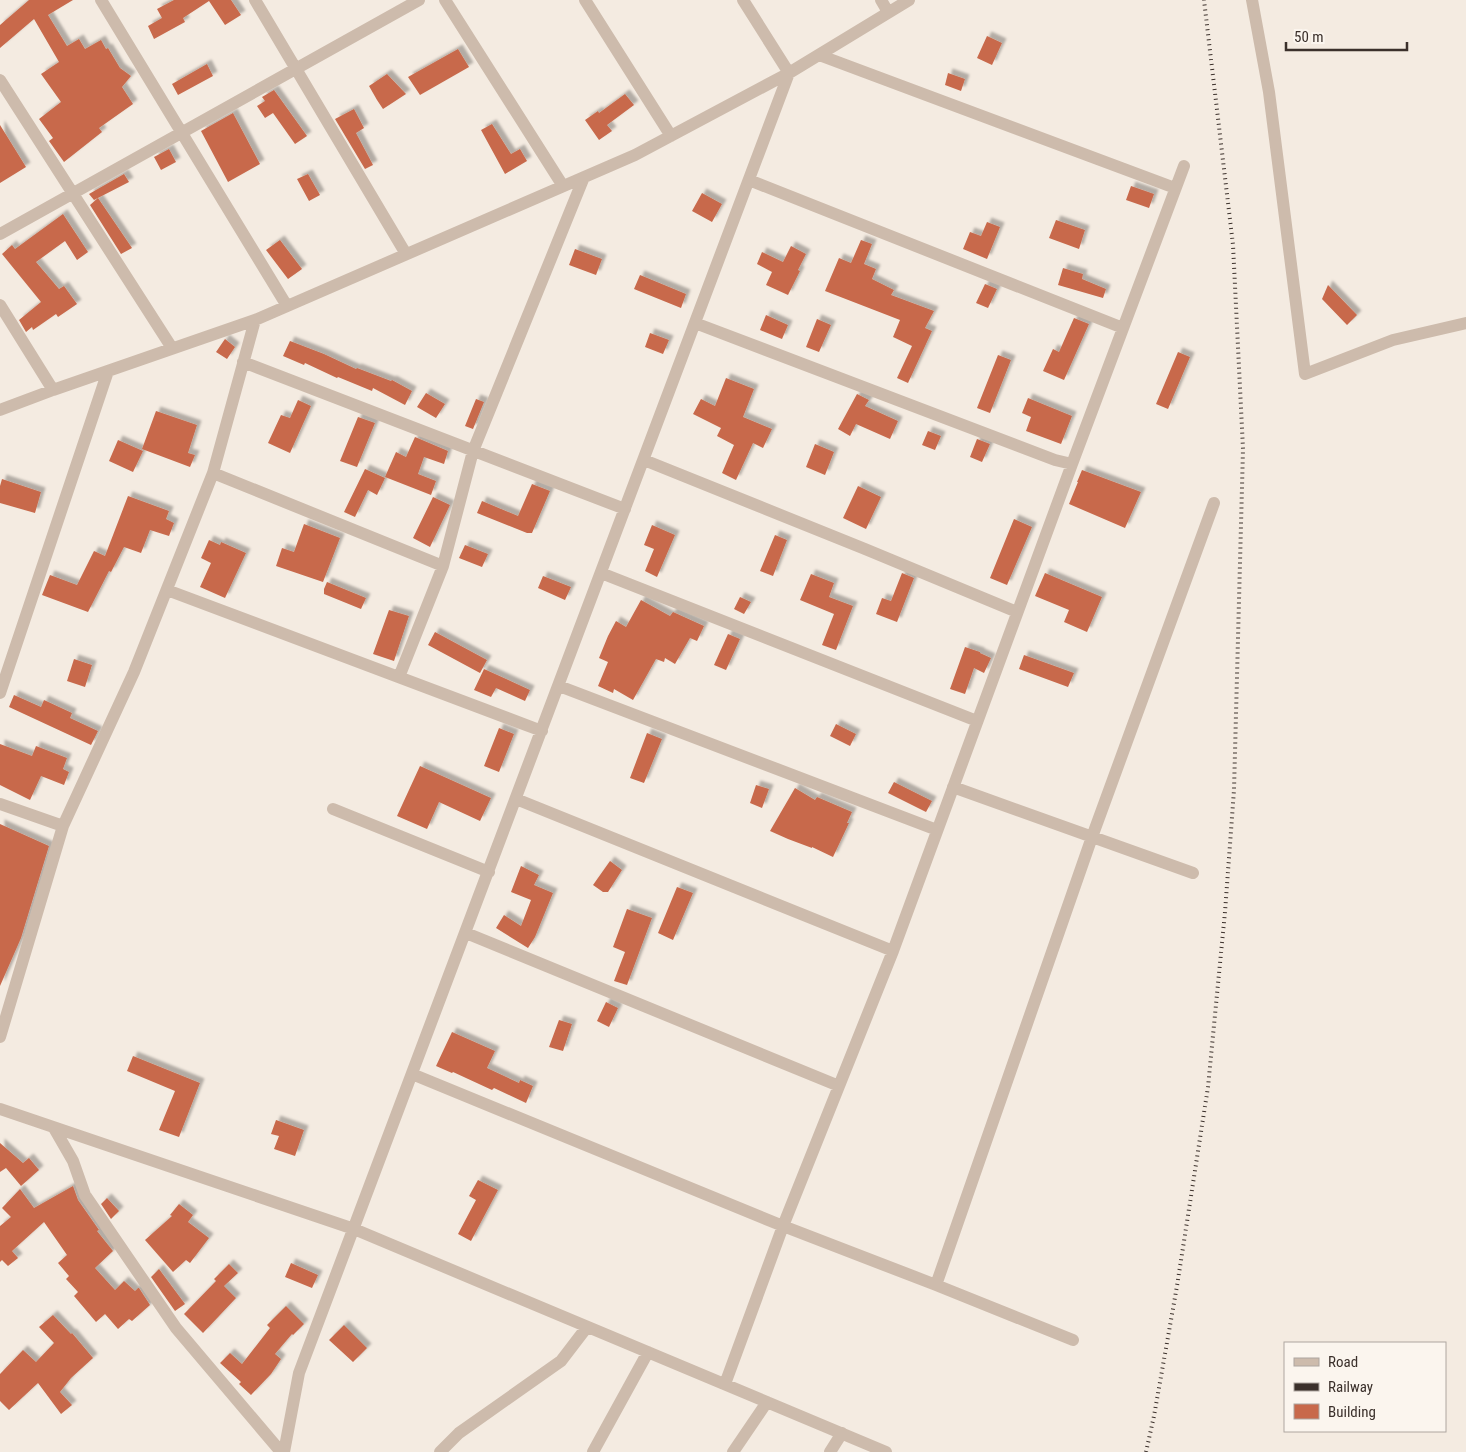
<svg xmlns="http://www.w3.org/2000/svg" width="1466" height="1452" font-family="'Roboto Condensed',sans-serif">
<defs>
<filter id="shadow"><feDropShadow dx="4.5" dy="-4.5" stdDeviation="1" flood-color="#0004"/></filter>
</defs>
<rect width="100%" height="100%" fill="#f4ebe1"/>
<path fill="#c8694b" filter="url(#shadow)" d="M 29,0 L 73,0 L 48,15 L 67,46 L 79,39 L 85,49 L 101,40 L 106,49 L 108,48 L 120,68 L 131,76 L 122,87 L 133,104 L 99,128 L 102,132 L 64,162 L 49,141 L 53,138 L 39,119 L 61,102 L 41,74 L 59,62 L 34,19 L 0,48 L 0,25 Z
M 174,0 L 231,0 L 241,15 L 225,25 L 209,1 L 183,18 L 185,22 L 154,39 L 148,26 L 162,18 L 157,9 Z
M 987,36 L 1002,43 L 992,65 L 977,58 Z
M 458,49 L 469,67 L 420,95 L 408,77 Z
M 207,64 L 213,76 L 178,95 L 172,84 Z
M 948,73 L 965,79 L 961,91 L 945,85 Z
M 387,74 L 406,94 L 383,109 L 377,100 L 369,86 Z
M 274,90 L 307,136 L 295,144 L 273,113 L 265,118 L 257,106 L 265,101 L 262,97 Z
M 625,94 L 634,105 L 607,125 L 612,131 L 599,140 L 585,120 L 598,111 L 599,113 Z
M 354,109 L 364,128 L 356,133 L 373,165 L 365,169 L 335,119 Z
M 233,113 L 260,164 L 228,182 L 201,131 Z
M 492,124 L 511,154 L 520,149 L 527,161 L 505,174 L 481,130 Z
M 0,125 L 26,167 L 0,183 Z
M 169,149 L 176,162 L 161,170 L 154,157 Z
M 124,174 L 129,182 L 94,200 L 89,194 Z
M 308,174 L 320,195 L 309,201 L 297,179 Z
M 1131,186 L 1154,194 L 1149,208 L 1126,200 Z
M 702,193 L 722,204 L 712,222 L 692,211 Z
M 98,198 L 132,248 L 121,254 L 90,205 Z
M 63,214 L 88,252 L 77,260 L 65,241 L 36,262 L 59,289 L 64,286 L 77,304 L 58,317 L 56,314 L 33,330 L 32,327 L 26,332 L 19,320 L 41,302 L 2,254 L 12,245 L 15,249 Z
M 1056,220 L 1085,230 L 1079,249 L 1049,238 Z
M 987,222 L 1000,227 L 987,259 L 963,249 L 970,232 L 981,236 Z
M 280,240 L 302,269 L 288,279 L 266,250 Z
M 861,240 L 872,244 L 864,264 L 876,269 L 872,279 L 894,290 L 891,295 L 934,311 L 925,328 L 932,331 L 908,383 L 897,378 L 912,346 L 893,337 L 900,320 L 825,291 L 839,258 L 851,263 Z
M 791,246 L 806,254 L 798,270 L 800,271 L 788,295 L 766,285 L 772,272 L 757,264 L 762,252 L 783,262 Z
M 575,249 L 602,259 L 596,275 L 569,265 Z
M 1063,268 L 1083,274 L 1082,279 L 1106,289 L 1103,298 L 1058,285 Z
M 640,275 L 686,294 L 681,308 L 634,289 Z
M 985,284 L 997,289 L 988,308 L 976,303 Z
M 1328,285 L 1357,315 L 1347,325 L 1322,299 Z
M 766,315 L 788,325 L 782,339 L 760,330 Z
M 1074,318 L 1089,324 L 1064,380 L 1043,371 L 1053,349 L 1059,352 Z
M 817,319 L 831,325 L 819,352 L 806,347 Z
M 650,333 L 669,340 L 663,354 L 645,347 Z
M 225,339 L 235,347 L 227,359 L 216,352 Z
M 290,341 L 324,354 L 356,369 L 357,368 L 391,381 L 392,380 L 412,391 L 405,405 L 373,388 L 372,391 L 338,377 L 337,378 L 305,363 L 304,365 L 283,356 Z
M 1178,352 L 1190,357 L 1168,409 L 1156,404 Z
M 998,355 L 1011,360 L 990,413 L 977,408 Z
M 726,378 L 754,389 L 743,417 L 772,429 L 763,448 L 753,443 L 736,480 L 722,473 L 734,445 L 717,436 L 721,428 L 693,414 L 701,399 L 715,406 Z
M 426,393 L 445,404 L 436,418 L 417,407 Z
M 857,394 L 869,400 L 865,406 L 898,421 L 890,439 L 856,424 L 850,436 L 838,429 Z
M 1028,398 L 1072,416 L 1061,444 L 1026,431 L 1031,417 L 1022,413 Z
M 476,399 L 484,402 L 473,429 L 465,426 Z
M 298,400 L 311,406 L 290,453 L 268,443 L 281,415 L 290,418 Z
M 156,411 L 197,425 L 188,453 L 195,455 L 190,467 L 142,449 Z
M 358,417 L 375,423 L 357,467 L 340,461 Z
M 928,431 L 941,436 L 935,450 L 922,445 Z
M 415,437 L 448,451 L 444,464 L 424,457 L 418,474 L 436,481 L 431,495 L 385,477 L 396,452 L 406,457 Z
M 977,439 L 990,444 L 982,462 L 970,457 Z
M 118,440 L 143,451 L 133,472 L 109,461 Z
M 815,444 L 834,452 L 825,475 L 806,467 Z
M 365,469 L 385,478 L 377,495 L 368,490 L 355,517 L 344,512 Z
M 1082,470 L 1141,492 L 1125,528 L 1069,504 L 1078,482 L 1077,482 Z
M 2,479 L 41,492 L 35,513 L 0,503 L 0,486 Z
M 532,484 L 550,491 L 532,533 L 527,533 L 477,513 L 482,501 L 518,516 Z
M 858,486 L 881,497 L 866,529 L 843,518 Z
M 128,496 L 169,511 L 166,519 L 174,523 L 169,536 L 150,530 L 141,553 L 124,547 L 111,572 L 109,571 L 88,612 L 42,595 L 50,575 L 77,585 L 94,551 L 105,556 Z
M 433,497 L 450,505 L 430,547 L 413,538 Z
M 1014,519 L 1032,527 L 1007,585 L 990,578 Z
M 304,524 L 340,538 L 323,582 L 276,566 L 282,548 L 294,552 Z
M 652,525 L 675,535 L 657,577 L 645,571 L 654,549 L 644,545 Z
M 775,535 L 787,540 L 773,576 L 760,571 Z
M 209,540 L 220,545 L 221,542 L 246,553 L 225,598 L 200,587 L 211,563 L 201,558 Z
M 465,545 L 488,554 L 482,567 L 459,558 Z
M 902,573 L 914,578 L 897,622 L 876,614 L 882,598 L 891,601 Z
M 1045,573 L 1102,597 L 1087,632 L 1064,622 L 1069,610 L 1035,596 Z
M 811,574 L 834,583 L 829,597 L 853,606 L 836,650 L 822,645 L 834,614 L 800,600 Z
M 543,576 L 571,587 L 565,600 L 538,588 Z
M 327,582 L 366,598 L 361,609 L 324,594 L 324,589 Z
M 740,597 L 751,602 L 744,614 L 734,609 Z
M 641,600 L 670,616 L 673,612 L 704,626 L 697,641 L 690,638 L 675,664 L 665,658 L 664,662 L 656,659 L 633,700 L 614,689 L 613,693 L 598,686 L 608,662 L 599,658 L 608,636 L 616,621 L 626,627 Z
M 389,610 L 409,616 L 394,661 L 373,654 Z
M 435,632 L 487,660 L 480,673 L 428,645 Z
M 728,634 L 740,639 L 726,670 L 714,665 Z
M 965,647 L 980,652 L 980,653 L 991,658 L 984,673 L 974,668 L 965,694 L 950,689 Z
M 1024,655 L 1074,673 L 1068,687 L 1019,669 Z
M 74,659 L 92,665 L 85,687 L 67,681 Z
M 484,669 L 530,690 L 525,701 L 496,688 L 491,697 L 474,690 Z
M 14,695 L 41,707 L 44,700 L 72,713 L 70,718 L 98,731 L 91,745 L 9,707 Z
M 836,724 L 856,734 L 850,746 L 830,736 Z
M 499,728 L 514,734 L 499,772 L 484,766 Z
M 647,733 L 662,739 L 644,783 L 630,778 Z
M 0,744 L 32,756 L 36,746 L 67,758 L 63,769 L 69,772 L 64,785 L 41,776 L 30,800 L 0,785 Z
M 420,766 L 491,798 L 480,821 L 439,802 L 427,829 L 397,816 Z
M 894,782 L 932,801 L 926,812 L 888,793 Z
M 756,785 L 769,789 L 762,808 L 750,803 Z
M 795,788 L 815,800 L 817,797 L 852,812 L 847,823 L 849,823 L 833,857 L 812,847 L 812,848 L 788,839 L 770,831 Z
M 0,824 L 49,846 L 21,938 L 0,986 Z
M 610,861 L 622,870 L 608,892 L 603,892 L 593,885 Z
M 521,866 L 539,875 L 534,885 L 553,893 L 535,937 L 528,948 L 496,928 L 504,915 L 521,926 L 531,900 L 511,892 Z
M 677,887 L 693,893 L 673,940 L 658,933 Z
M 627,909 L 652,918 L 627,985 L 614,981 L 625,952 L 613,947 Z
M 606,1002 L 618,1008 L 609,1027 L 597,1021 Z
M 559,1020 L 572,1024 L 563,1051 L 549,1047 Z
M 452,1032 L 495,1051 L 487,1068 L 519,1083 L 520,1080 L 533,1086 L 526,1103 L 494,1088 L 492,1090 L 453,1072 L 452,1073 L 436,1066 Z
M 133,1056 L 200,1083 L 179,1137 L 159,1130 L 175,1091 L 127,1071 Z
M 276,1120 L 304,1130 L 295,1156 L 274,1149 L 279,1136 L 271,1134 Z
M 0,1143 L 23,1163 L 29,1158 L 39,1170 L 21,1186 L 6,1168 L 0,1172 Z
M 478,1180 L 498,1190 L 471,1241 L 458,1234 L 476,1200 L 469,1196 Z
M 73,1186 L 78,1200 L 99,1230 L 97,1231 L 113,1251 L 95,1268 L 115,1290 L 124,1281 L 135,1291 L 138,1288 L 139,1288 L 150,1305 L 132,1321 L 129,1319 L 118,1329 L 105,1314 L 96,1322 L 74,1296 L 78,1292 L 66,1279 L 69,1276 L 58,1263 L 67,1255 L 44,1222 L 12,1251 L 18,1258 L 8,1266 L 2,1260 L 0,1262 L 0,1226 L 11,1217 L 2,1208 L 20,1189 L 34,1208 Z
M 107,1198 L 119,1211 L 111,1219 L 101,1204 Z
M 179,1204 L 193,1215 L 188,1222 L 209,1238 L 190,1263 L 186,1260 L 173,1272 L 145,1240 L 172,1216 L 170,1215 Z
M 291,1263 L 318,1275 L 312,1288 L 285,1277 Z
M 229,1264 L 238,1273 L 224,1286 L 236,1298 L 203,1333 L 184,1314 L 216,1281 L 214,1279 Z
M 159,1269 L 185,1304 L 175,1311 L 151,1277 Z
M 286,1306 L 304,1324 L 293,1335 L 292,1334 L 275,1354 L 281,1359 L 271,1374 L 251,1395 L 239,1384 L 241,1382 L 220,1363 L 230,1353 L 242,1364 L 270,1328 L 267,1325 Z
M 53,1315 L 71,1334 L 72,1333 L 93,1358 L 71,1378 L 60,1392 L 72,1405 L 61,1414 L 38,1383 L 9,1410 L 0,1401 L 0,1374 L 23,1350 L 36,1362 L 54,1343 L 39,1327 Z
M 344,1325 L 367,1348 L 353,1362 L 329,1340 Z"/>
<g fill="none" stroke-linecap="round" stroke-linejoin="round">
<path stroke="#cdbbac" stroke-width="12" d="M 101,0 L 287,306
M 255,0 L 406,254
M 445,0 L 563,186
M 585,0 L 671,136
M 881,0 L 888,12
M 1252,0 L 1269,92 L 1305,374 L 1393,340 L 1466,323
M 819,55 L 1175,188
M 0,80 L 172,348
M 749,180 L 1123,328
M 0,234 L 419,0
M 0,305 L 53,390
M 695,323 L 1055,460 L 1072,464
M 243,362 L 625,509
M 0,410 L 53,390 L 255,320 L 635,155 L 789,73 L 909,0
M 644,460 L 865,549 L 1017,612
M 213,473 L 443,566
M 601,573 L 977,721
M 167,590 L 542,731
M 399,677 L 443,566 L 473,451 L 584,177
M 559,686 L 937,830
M 0,693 L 108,371
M 953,787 L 1193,873
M 516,799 L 893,951
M 0,804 L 63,826
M 333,809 L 489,872
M 466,933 L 839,1086
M 0,1037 L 63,826 L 134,672 L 213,473 L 255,320
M 412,1074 L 783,1226 L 936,1285 L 1092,837 L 1214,503
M 0,1109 L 354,1229 L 886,1452
M 54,1128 L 73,1161 L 85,1195 L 176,1328 L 281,1452
M 936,1285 L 1073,1340
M 725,1384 L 783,1226 L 893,951 L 1072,464 L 1184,166
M 284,1452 L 299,1373 L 789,73 L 743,0
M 440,1452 L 459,1433 L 561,1361 L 587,1327
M 593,1452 L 648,1352
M 733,1452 L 767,1402
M 830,1452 L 842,1433"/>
<path stroke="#3b302b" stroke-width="4" stroke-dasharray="1 4" stroke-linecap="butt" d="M 1146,1452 L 1154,1416 L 1177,1286 L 1208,1087 L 1225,912 L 1234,790 L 1243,449 L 1233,245 L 1204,0"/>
</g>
<rect x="1284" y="1342" width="162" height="90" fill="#fbf5ee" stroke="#aea6a0"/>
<rect x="1294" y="1358" width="25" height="8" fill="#cdbbac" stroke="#aea6a0"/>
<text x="1328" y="1367" font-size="15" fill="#3b302b">Road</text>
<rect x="1294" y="1383" width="25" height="8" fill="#3b302b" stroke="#aea6a0"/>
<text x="1328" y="1392" font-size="15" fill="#3b302b">Railway</text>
<rect x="1294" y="1404" width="25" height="15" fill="#c8694b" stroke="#aea6a0"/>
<text x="1328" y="1417" font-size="15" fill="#3b302b">Building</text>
<path d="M1286 42v8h121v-8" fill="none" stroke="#3b302b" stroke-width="2.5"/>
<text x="1294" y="42" font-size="15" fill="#3b302b" stroke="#fbf5ee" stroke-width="4" paint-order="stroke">50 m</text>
</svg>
